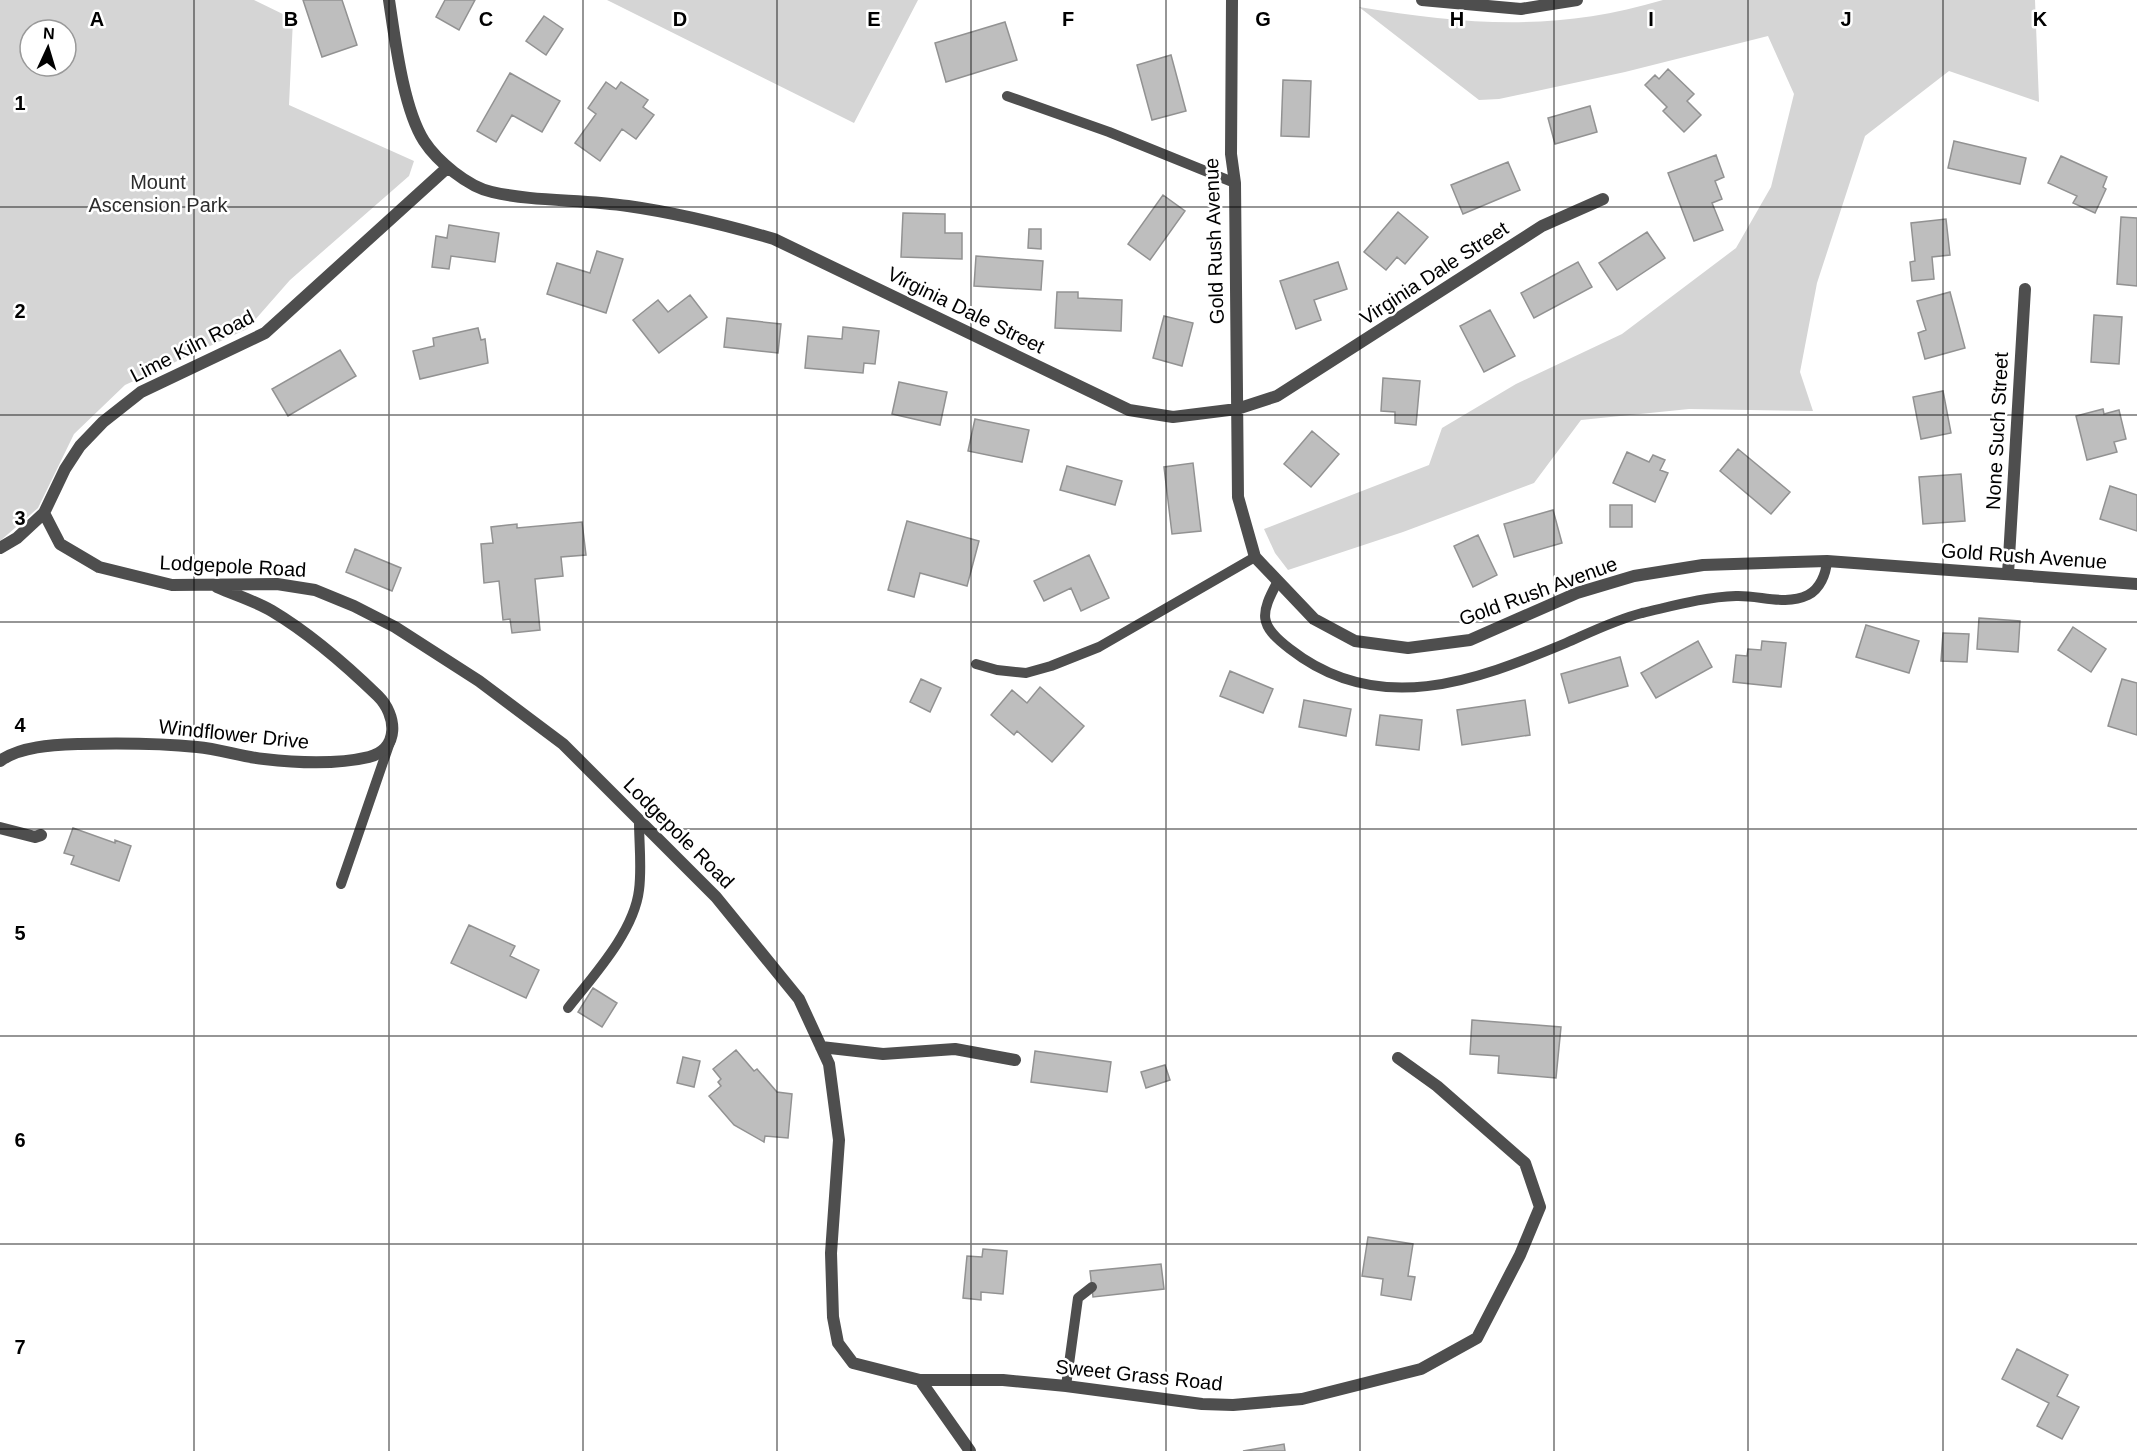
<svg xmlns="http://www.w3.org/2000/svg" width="2137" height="1451" font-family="Helvetica,sans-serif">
<rect width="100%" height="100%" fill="#fff"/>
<path fill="#d5d5d5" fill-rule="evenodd" d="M 0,0 L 254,0 L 293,19 L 289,105 L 414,161 L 409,176 L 290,280 L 247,329 L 125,385 L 74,434 L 38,508 L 0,541 ZM 30,30 L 66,30 L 66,66 L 30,66 Z
M 607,0 L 918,0 L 854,123 Z
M 1663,0 L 2035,0 L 2039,102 L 1949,71 L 1865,136 L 1817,283 L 1800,372 L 1813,411 L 1689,409 L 1581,420 L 1534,483 L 1403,532 L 1288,570 L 1275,553 L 1264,529 L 1429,465 L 1442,428 L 1516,384 L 1622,334 L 1736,248 L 1771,187 L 1794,94 L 1768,36 L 1625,72 L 1499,99 L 1479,100 L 1359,7 C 1468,25 1555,32 1663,0 Z"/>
<path fill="#bebebe" stroke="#929292" stroke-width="1.5" d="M 303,0 L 342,0 L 357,45 L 322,57 Z
M 445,0 L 475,0 L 459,30 L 436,17 Z
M 544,16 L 563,29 L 546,55 L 526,41 Z
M 1005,22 L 1017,60 L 946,82 L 935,43 Z
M 1171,55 L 1186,111 L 1152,120 L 1137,65 Z
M 1668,69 L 1694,94 L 1687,101 L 1701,115 L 1684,132 L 1663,111 L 1667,107 L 1645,85 L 1655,75 L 1659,79 Z
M 510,73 L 560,101 L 542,132 L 512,115 L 496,142 L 477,131 Z
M 1283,80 L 1311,81 L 1309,137 L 1281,136 Z
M 606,82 L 616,89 L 621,82 L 648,100 L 643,107 L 654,115 L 636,139 L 622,129 L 600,161 L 575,143 L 596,114 L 588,108 Z
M 1590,106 L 1597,132 L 1555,144 L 1548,118 Z
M 1954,141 L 2026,158 L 2020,184 L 1948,168 Z
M 1716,155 L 1724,177 L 1715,181 L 1722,199 L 1712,203 L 1723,230 L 1694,241 L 1668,173 Z
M 2061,156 L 2107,177 L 2103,187 L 2106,189 L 2095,213 L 2073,203 L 2077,196 L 2048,183 Z
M 1508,162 L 1520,190 L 1463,214 L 1451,185 Z
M 1163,195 L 1185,211 L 1150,260 L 1128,244 Z
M 1398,212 L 1428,237 L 1405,264 L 1397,257 L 1386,270 L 1364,252 Z
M 903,213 L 945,214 L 945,233 L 962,233 L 962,259 L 901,257 Z
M 2121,217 L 2137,218 L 2137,286 L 2117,284 Z
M 1946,219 L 1950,255 L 1932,257 L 1934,279 L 1912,281 L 1910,262 L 1915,261 L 1911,223 Z
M 449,225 L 499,233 L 495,262 L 451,256 L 449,269 L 432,267 L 436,236 L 447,238 Z
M 1029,229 L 1041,229 L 1041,249 L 1028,248 Z
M 1647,232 L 1665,258 L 1617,290 L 1599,263 Z
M 597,251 L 623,259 L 606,313 L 547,294 L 557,263 L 590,273 Z
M 976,256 L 1043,261 L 1041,290 L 974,286 Z
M 1338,262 L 1347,289 L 1314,300 L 1321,320 L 1296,329 L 1280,281 Z
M 1578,262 L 1592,287 L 1534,318 L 1521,293 Z
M 1057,292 L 1078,292 L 1078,298 L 1122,300 L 1121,331 L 1055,328 Z
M 1950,292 L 1965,348 L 1925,359 L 1918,333 L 1926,330 L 1917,301 Z
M 690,295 L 707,317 L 659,353 L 633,320 L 658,300 L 668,312 Z
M 1490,310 L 1515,356 L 1484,372 L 1460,326 Z
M 2094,315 L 2122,317 L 2119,364 L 2091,362 Z
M 1164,316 L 1193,323 L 1182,366 L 1153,358 Z
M 727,318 L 781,324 L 778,353 L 724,347 Z
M 843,327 L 879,331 L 875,364 L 864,363 L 863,373 L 805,368 L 808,336 L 842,339 Z
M 478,328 L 481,340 L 485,339 L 488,363 L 420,379 L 413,351 L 434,346 L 433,338 Z
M 340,350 L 356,376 L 288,416 L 272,389 Z
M 1383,378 L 1420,381 L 1416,425 L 1395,423 L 1395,412 L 1381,411 Z
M 899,382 L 947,392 L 940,425 L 892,414 Z
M 1943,391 L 1951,433 L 1921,439 L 1913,397 Z
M 2103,409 L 2104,414 L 2119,410 L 2126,439 L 2114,442 L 2117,452 L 2087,460 L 2076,416 Z
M 975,419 L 1029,430 L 1022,462 L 968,451 Z
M 1312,431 L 1339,454 L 1311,487 L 1284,464 Z
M 1738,449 L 1790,492 L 1771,514 L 1720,471 Z
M 1627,452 L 1649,462 L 1653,455 L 1665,460 L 1660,470 L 1668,473 L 1655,502 L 1613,483 Z
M 1193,463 L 1201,531 L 1172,534 L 1164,467 Z
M 1067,466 L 1122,481 L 1115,505 L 1060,490 Z
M 1961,474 L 1965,521 L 1923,524 L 1919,477 Z
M 2110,486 L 2137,495 L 2137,531 L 2100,519 Z
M 1610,505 L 1632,505 L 1632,527 L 1610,527 Z
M 1553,510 L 1562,543 L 1514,557 L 1504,524 Z
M 907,521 L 979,541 L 967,586 L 920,573 L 914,597 L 888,590 Z
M 582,522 L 586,555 L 561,557 L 563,576 L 535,579 L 540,630 L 512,633 L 510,619 L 503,620 L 499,581 L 484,583 L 481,544 L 493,543 L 491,527 L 517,524 L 517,528 Z
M 1478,535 L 1497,575 L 1473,587 L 1454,546 Z
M 355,549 L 401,568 L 392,591 L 346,572 Z
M 1089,555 L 1109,598 L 1081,611 L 1071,588 L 1044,601 L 1034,581 Z
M 1979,618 L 2020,621 L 2018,652 L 1977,649 Z
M 1866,625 L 1919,641 L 1909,673 L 1856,657 Z
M 2073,627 L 2106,649 L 2091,672 L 2058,650 Z
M 1943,633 L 1969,634 L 1967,662 L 1941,661 Z
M 1698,641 L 1712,667 L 1656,698 L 1641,673 Z
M 1762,641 L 1786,643 L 1781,687 L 1733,682 L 1736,655 L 1747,656 L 1748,649 L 1761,650 Z
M 1620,657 L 1628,686 L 1569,703 L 1561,674 Z
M 1230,671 L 1273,689 L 1263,713 L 1220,696 Z
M 921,679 L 941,688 L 930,712 L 910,702 Z
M 2122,679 L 2137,683 L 2137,735 L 2108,726 Z
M 1040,687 L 1084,726 L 1052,762 L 1017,731 L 1014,735 L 991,715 L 1012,690 L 1027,703 Z
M 1304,700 L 1351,709 L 1346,736 L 1299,727 Z
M 1525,700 L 1530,735 L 1462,745 L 1457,710 Z
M 1380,715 L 1422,720 L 1419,750 L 1376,745 Z
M 73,828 L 115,843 L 115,840 L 131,846 L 119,881 L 71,864 L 74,856 L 64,853 Z
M 469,925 L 515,946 L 510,956 L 539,970 L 526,998 L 451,963 Z
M 593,988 L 617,1003 L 602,1027 L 578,1012 Z
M 1472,1020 L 1561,1027 L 1556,1078 L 1498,1073 L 1499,1056 L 1470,1054 Z
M 736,1050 L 754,1071 L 757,1069 L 777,1092 L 792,1094 L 788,1138 L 765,1136 L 764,1142 L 734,1125 L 709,1096 L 721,1086 L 718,1082 L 721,1079 L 713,1069 Z
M 1035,1051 L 1111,1062 L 1107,1092 L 1031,1082 Z
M 683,1057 L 700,1061 L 694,1087 L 677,1083 Z
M 1165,1065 L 1170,1080 L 1146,1088 L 1141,1072 Z
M 1368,1237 L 1413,1244 L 1408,1276 L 1415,1277 L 1411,1300 L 1381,1295 L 1383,1279 L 1362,1276 Z
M 983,1249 L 1007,1251 L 1003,1294 L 981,1292 L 981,1300 L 963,1298 L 967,1256 L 982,1257 Z
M 1161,1264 L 1164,1289 L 1093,1297 L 1090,1271 Z
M 2017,1349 L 2068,1375 L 2057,1396 L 2079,1407 L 2062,1439 L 2037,1426 L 2049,1403 L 2002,1379 Z
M 1284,1444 L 1285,1451 L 1243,1451 Z"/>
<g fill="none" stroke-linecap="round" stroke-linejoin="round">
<path stroke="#4e4e4e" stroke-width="10" d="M 1007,96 L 1109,132 L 1235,183
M 1278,581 C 1260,614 1258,625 1290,649 C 1378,718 1475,681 1566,643 C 1591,632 1615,620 1642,613 C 1673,606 1704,597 1736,596 C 1760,595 1785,606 1808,595 C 1820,589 1826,574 1827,561
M 976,664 L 997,670 L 1026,673 L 1051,666 L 1099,647 L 1255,557
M 341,884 L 390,742
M 568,1008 C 593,976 634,932 639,890 C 642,868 639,843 639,821
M 1066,1386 L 1078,1298 L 1092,1287"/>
<path stroke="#4e4e4e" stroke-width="12" d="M 389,0 C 395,39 403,108 424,141 C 437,161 468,187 492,192 C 535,202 583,199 628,206 C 677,213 726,225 774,239 L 1129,410 L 1173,417 L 1237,409 L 1277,396 L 1542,226 L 1603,199
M 1232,0 L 1231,154 L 1235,183 L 1238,497 L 1255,557 L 1314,619 L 1355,641 L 1408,648 L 1470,640 L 1577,593 L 1634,576 L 1703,565 L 1827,561 L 2137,584
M 1422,0 L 1521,9 L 1577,0
M 44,513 L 60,544 L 99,567 L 172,585 L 277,584 L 315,590 L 354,606 L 395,627 L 479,681 L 563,744 L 716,897 L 799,999 L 829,1064 L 839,1140 L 831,1253 L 833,1317 L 838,1343 L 853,1363 L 920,1380 L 970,1451
M 0,548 L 17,538 L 44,513 L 65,469 L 80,446 L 103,422 L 141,392 L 265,333 L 447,168
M 2008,574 L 2025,289
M 0,761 C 21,746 53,745 79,744 C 118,743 158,743 197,747 C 220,749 242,757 264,759 C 298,763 335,765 369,757 C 400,749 397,715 378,696 C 347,666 309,633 272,611 C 255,601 235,595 217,587
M 0,828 L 35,837 L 41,835
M 821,1047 L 883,1054 L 955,1049 L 1015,1060
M 920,1380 L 1003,1380 L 1066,1386 L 1202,1404 L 1233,1405 L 1302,1399 L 1421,1369 L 1477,1338 L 1520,1255 L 1540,1207 L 1525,1163 L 1437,1086 L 1398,1058"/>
</g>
<path fill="none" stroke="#000" stroke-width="1.5" stroke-opacity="0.55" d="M 194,0 L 194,1451M 389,0 L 389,1451M 583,0 L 583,1451M 777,0 L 777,1451M 971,0 L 971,1451M 1166,0 L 1166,1451M 1360,0 L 1360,1451M 1554,0 L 1554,1451M 1748,0 L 1748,1451M 1943,0 L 1943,1451M 0,207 L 2137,207M 0,415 L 2137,415M 0,622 L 2137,622M 0,829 L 2137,829M 0,1036 L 2137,1036M 0,1244 L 2137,1244"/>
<g text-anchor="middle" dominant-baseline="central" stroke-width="5" stroke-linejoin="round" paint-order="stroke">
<g font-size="20" fill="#2c2c2c" stroke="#fff">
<text x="158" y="182">Mount<tspan x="158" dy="23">Ascension Park</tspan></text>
</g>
<g font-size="20" fill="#000" stroke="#fff">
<text transform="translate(1214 241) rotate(-92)">Gold Rush Avenue</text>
<text transform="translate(1434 273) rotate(-33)">Virginia Dale Street</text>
<text transform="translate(966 310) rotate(26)">Virginia Dale Street</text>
<text transform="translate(192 346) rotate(-27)">Lime Kiln Road</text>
<text transform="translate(1997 431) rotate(-87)">None Such Street</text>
<text transform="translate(2024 556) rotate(4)">Gold Rush Avenue</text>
<text transform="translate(233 566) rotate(3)">Lodgepole Road</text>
<text transform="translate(1538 591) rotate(-20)">Gold Rush Avenue</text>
<text transform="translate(234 734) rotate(6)">Windflower Drive</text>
<text transform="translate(679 833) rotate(45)">Lodgepole Road</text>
<text transform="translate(1139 1375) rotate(6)">Sweet Grass Road</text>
</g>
</g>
<g font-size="20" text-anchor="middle" font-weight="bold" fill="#000" stroke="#fff" stroke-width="5" stroke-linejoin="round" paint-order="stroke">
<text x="97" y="26">A</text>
<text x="291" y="26">B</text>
<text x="486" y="26">C</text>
<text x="680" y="26">D</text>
<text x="874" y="26">E</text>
<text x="1068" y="26">F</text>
<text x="1263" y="26">G</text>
<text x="1457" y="26">H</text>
<text x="1651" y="26">I</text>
<text x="1846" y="26">J</text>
<text x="2040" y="26">K</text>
<text x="20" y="110">1</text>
<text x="20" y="318">2</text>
<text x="20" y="525">3</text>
<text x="20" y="732">4</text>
<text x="20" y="940">5</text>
<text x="20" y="1147">6</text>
<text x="20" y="1354">7</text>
</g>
<g transform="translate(48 48) rotate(4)"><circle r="28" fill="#ffffff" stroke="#999999" stroke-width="1.5"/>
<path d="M0-4.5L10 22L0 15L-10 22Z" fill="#000000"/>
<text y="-9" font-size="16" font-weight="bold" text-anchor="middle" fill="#000000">N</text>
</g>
</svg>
